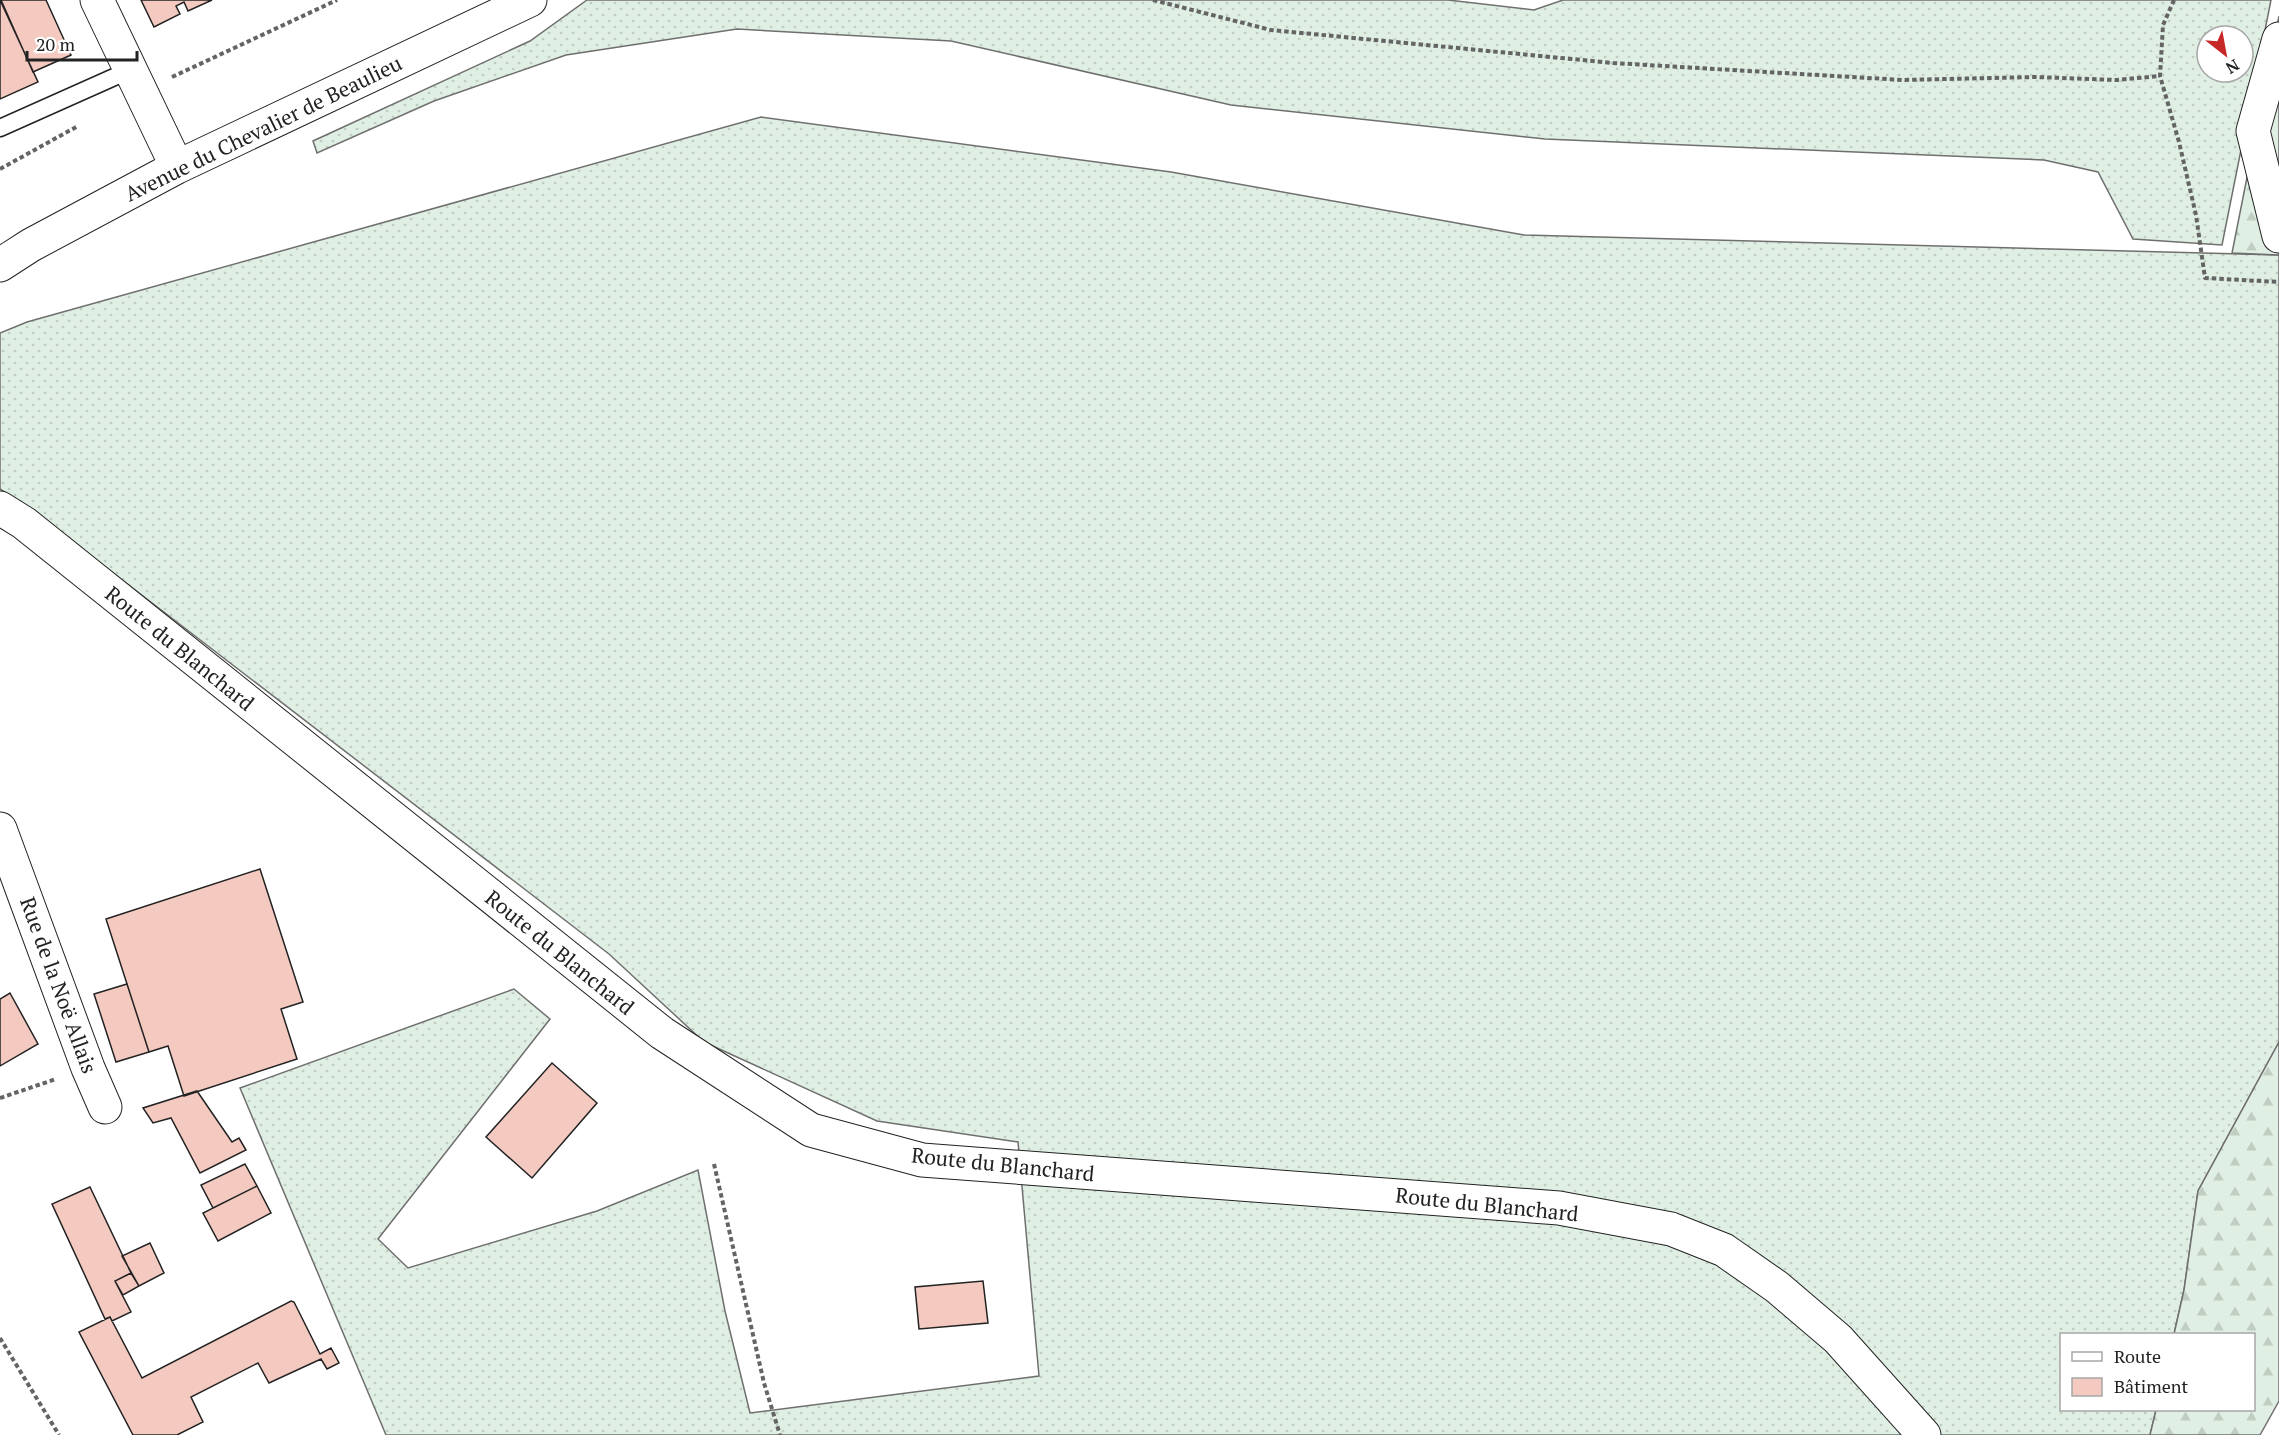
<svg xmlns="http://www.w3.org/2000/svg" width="2279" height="1435" font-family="'PT Serif',serif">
<defs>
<pattern id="grass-dots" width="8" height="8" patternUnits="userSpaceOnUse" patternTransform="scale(1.5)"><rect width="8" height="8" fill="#e0efe3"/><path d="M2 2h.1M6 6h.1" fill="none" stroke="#c0cdc2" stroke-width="1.8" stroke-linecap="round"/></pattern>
<pattern id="forest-firs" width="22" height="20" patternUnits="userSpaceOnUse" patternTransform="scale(1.5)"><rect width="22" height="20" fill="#e0efe3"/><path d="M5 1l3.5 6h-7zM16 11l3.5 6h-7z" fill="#c0cdc2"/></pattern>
</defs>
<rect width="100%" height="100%" fill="#fff"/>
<path fill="url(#grass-dots)" stroke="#6f6f6f" stroke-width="1.5" fill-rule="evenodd" d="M 587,0 L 1448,0 L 1534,10 L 1563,0 L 2271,0 L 2222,245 L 2133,239 L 2098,172 L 2044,160 L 1545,139 L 1231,105 L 951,41 L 737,29 L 566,55 L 434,101 L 317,153 L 313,141 L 530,41 ZM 2207,36 L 2243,36 L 2243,72 L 2207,72 Z
M 761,117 L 1171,172 L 1524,235 L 2279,255 L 2279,1042 L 2198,1191 L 2184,1290 L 2174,1334 L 2062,1334 L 2062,1410 L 2156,1410 L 2150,1435 L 386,1435 L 240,1088 L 514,989 L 550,1019 L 378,1239 L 408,1268 L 597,1211 L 698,1170 L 725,1311 L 750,1413 L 1039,1376 L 1018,1142 L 877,1121 L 704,1042 L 609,954 L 18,500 L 0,489 L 0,333 L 27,322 Z"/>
<path fill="url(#forest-firs)" stroke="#6f6f6f" stroke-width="1.5" d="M 2279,16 L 2279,255 L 2232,253 Z
M 2279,1042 L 2279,1401 L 2260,1435 L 2150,1435 L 2156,1410 L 2254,1410 L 2254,1334 L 2174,1334 L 2184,1290 L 2198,1191 Z"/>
<path fill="#f3c9c0" stroke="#222" stroke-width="1.5" d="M 0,0 L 38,82 L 0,99 Z
M 1,0 L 46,0 L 71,55 L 33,72 Z
M 141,0 L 212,0 L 188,11 L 184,2 L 176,6 L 180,14 L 154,27 Z
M 260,869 L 303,1002 L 281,1009 L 297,1059 L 184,1096 L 168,1046 L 149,1052 L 106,919 Z
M 127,984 L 149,1052 L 116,1062 L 94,994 Z
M 10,993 L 38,1044 L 0,1066 L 0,999 Z
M 552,1063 L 597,1103 L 532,1178 L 486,1137 Z
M 197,1091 L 232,1142 L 239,1138 L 246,1150 L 200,1173 L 171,1118 L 153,1123 L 143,1108 Z
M 245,1164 L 257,1186 L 213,1208 L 201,1185 Z
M 257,1186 L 271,1213 L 218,1241 L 203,1213 Z
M 90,1187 L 131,1273 L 115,1281 L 131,1312 L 112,1321 L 110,1317 L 105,1319 L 52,1204 Z
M 150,1243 L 164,1273 L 139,1286 L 122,1256 Z
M 131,1273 L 139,1286 L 123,1295 L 115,1281 Z
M 983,1281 L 988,1323 L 919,1329 L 915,1287 Z
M 291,1301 L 294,1302 L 320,1354 L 331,1348 L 339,1363 L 327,1369 L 321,1359 L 269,1383 L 258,1363 L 191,1397 L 203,1422 L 177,1435 L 133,1435 L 79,1332 L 110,1317 L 142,1378 Z"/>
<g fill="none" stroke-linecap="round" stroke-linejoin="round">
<g stroke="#222" stroke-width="19">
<path id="service" d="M 0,128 L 130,70"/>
</g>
<g stroke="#222" stroke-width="35">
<path id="minor" d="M 97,0 L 177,167
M 2279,39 L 2253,131 L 2279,236
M 0,265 L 31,245 L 177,167 L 530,0
M 0,508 L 24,523 L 662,1033 L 811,1130 L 922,1160 L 1559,1208 L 1671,1229 L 1724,1250 L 1777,1287 L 1838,1339 L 1924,1435
M 0,829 L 88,1068 L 105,1107"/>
</g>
<path stroke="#646464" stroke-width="4" stroke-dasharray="4.5 3" stroke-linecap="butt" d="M 1153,0 L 1271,30 L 1613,63 L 1903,80 L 2036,77 L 2116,80 L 2160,76
M 2174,0 L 2163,25 L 2160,76 L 2179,142 L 2196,215 L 2205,278 L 2279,282
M 172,77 L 337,0
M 0,169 L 78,126
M 0,1098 L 56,1079
M 714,1164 L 764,1383 L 780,1435
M 0,1338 L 59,1435"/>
<use href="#service" stroke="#fff" stroke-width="16"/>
<use href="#minor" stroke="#fff" stroke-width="33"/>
</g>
<g text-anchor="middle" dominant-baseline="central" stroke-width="4.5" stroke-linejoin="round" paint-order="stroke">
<g font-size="21" fill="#222" stroke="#fff">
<text transform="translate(263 128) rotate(-26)">Avenue du Chevalier de Beaulieu</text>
<text transform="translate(180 648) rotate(39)">Route du Blanchard</text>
<text transform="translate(560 952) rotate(39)">Route du Blanchard</text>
<text transform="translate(59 985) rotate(70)">Rue de la Noë Allais</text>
<text transform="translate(1003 1164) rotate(6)">Route du Blanchard</text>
<text transform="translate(1487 1204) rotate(6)">Route du Blanchard</text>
</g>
</g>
<rect x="2060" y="1333" width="195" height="78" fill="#ffffff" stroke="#a7a7a7" stroke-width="1.5"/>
<rect x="2072" y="1352" width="30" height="9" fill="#ffffff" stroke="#a7a7a7" stroke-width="1.5"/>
<text x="2114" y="1363" font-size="18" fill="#222222">Route</text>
<rect x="2072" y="1378" width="30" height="18" fill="#f3c9c0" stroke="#a7a7a7" stroke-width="1.5"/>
<text x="2114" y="1393" font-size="18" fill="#222222">Bâtiment</text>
<g transform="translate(2225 54) rotate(149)"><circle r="28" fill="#ffffff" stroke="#a7a7a7" stroke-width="1.5"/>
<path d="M0-4.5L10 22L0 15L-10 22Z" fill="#c62828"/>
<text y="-9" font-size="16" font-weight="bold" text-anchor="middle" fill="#222222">N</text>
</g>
<path d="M27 51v9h110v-9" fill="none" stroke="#222222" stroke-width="3"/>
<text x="36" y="51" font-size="18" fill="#222222" stroke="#ffffff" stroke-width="4.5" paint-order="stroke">20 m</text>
</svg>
